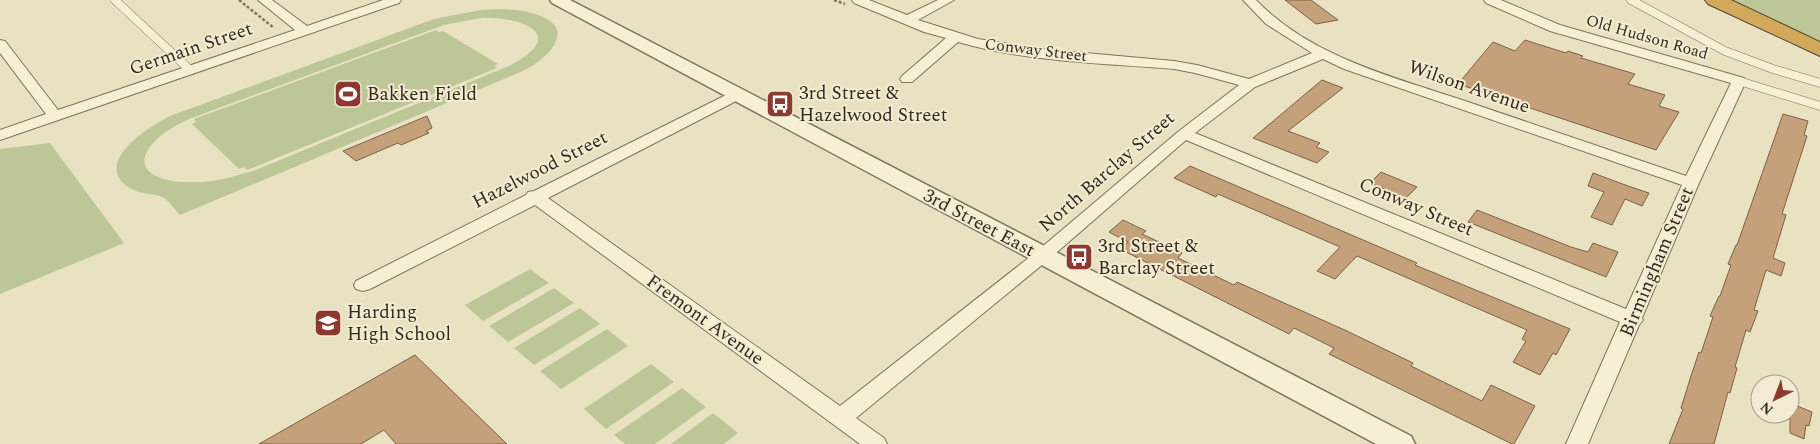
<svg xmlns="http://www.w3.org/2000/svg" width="1820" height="444" font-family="Spectral,serif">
<rect width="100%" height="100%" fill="#e9e2c2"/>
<path fill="#bcc697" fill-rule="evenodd" d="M 1720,0 L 1820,0 L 1820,47 Z
M 480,10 C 499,9 519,8 538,15 C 580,30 545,60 523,71 L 180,215 C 175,210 170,202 164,198 C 156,193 139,195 128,187 C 92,162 150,126 170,116 L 434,19 ZM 480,18 C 518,16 571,33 511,65 L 258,169 C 234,177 208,184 182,182 C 158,181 129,169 154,142 C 163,132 177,125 189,119 L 444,25 Z
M 436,30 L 439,32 L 443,31 L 498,64 L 494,66 L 497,68 L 247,170 L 244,167 L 239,169 L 192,124 L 196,122 L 194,119 Z
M 50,143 L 124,243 L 0,294 L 0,149 Z
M 530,269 L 549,283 L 483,321 L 465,305 Z
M 554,288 L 574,303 L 508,342 L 489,326 Z
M 580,308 L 600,324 L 534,365 L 514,348 Z
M 607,329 L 628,346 L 561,389 L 540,371 Z
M 651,364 L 674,382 L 606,429 L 584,409 Z
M 682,388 L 706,407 L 655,444 L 625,444 L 614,435 Z
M 713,413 L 738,433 L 724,444 L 671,444 Z"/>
<path fill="#c4a17b" stroke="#7e6143" d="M 1285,0 L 1311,0 L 1338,20 L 1316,24 Z
M 1525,40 L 1566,53 L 1568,51 L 1583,56 L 1581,58 L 1635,74 L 1628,84 L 1665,95 L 1659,106 L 1679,112 L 1656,150 L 1458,84 L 1493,42 L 1515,51 Z
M 1322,80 L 1343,88 L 1288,131 L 1320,143 L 1316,147 L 1329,152 L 1317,163 L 1253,138 Z
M 1783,114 L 1808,121 L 1804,135 L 1807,136 L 1782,214 L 1786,215 L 1773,258 L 1785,263 L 1781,276 L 1766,270 L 1754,310 L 1758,311 L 1750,332 L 1746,330 L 1735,367 L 1737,368 L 1730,393 L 1728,392 L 1714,444 L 1669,444 L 1683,409 L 1681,408 L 1691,376 L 1699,352 L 1701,353 L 1713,317 L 1710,316 L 1719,296 L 1720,296 L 1731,265 L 1728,264 L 1736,245 L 1737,245 Z
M 427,116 L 432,128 L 426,131 L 429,133 L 401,145 L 398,143 L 356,161 L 343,151 Z
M 1190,166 L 1417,263 L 1415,265 L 1570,329 L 1556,355 L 1553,353 L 1540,375 L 1513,362 L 1526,341 L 1522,339 L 1527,330 L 1357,256 L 1335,279 L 1317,271 L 1340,247 L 1218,194 L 1216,197 L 1174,178 Z
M 1381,172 L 1417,187 L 1406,198 L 1370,183 Z
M 1593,173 L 1628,186 L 1649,193 L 1642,206 L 1625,199 L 1612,225 L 1591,217 L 1604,192 L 1588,186 Z
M 1477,210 L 1571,247 L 1588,252 L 1593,243 L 1618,252 L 1606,277 L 1468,222 Z
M 1123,220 L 1146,231 L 1142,234 L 1182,253 L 1178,258 L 1234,285 L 1237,282 L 1347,331 L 1413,363 L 1411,366 L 1482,401 L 1491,385 L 1535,406 L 1514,444 L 1512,444 L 1329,354 L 1334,348 L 1294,328 L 1289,334 L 1120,249 L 1128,242 L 1109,232 Z
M 415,355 L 507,444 L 396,444 L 384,430 L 361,444 L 259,444 Z
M 1790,403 L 1812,412 L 1809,426 L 1806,425 L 1804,439 L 1790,433 Z"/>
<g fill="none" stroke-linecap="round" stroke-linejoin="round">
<g stroke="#81735b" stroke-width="9">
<path id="service" d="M 115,0 L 190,70
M 1631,0 L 1725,51 L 1773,69 L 1820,83
M 1739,81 L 1820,106"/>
</g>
<g stroke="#81735b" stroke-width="2">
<path id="minor" d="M 258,0 L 272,0 L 307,26 L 383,0 L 401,0 L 399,3 L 0,140 L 0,130 L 46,114 L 0,53 L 0,40 L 5,41 L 58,110 L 295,30 Z
M 852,0 L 869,0 L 907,15 L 938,0 L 954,0 L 918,20 L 978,39 L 1041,49 L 1174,61 L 1197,65 L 1249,79 L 1312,53 L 1266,24 L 1243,0 L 1256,0 C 1313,59 1398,78 1474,104 C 1544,128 1615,152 1686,176 L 1731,83 L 1550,31 L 1486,3 L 1484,0 L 1501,0 L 1560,25 L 1744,78 L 1746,81 L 1699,183 L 1642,318 L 1643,320 L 1639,325 L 1588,444 L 1566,444 L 1620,322 L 1186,140 L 1048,260 L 856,418 L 884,438 L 887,444 L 860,444 L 535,205 L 370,289 L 363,291 L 356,289 L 354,285 L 356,281 L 526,195 L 528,192 L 534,191 L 732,92 L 742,92 L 744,95 L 742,98 L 548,198 L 840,406 L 1036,252 L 1179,131 L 1239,85 L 1195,73 L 1174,69 C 1103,63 1027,62 958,42 L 912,82 L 902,82 L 900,79 L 902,76 L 946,38 L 924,32 L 854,3 ZM 1323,59 L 1344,69 L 1682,185 L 1626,309 L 1195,133 L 1255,87 Z"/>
</g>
<g stroke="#81735b" stroke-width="3">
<path id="tertiary" d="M 550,0 L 570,0 L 1411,436 L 1415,444 L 1376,444 L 552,3 Z"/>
</g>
<g stroke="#4f412f" stroke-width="2">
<path id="motorway" d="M 1705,0 L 1731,0 L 1820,42 L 1820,56 L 1708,4 Z"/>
</g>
<path stroke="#81735b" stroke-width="2.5" stroke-dasharray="3 2" stroke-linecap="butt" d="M 239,0 L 274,28
M 834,0 L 845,4"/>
<use href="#service" stroke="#f5efd4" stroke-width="8"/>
<use href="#minor" fill="#f5efd4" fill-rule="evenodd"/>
<use href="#tertiary" fill="#f5efd4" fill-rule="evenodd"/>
<use href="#motorway" fill="#d2a95a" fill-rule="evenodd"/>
</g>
<defs>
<g id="stadium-square" transform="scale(1.4375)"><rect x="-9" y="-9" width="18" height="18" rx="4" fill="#8b3931" stroke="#f2ebd1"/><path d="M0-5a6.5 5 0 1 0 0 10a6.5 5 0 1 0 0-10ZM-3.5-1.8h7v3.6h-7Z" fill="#fff"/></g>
<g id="bus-square" transform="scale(1.4375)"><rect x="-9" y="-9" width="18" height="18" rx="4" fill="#8b3931" stroke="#f2ebd1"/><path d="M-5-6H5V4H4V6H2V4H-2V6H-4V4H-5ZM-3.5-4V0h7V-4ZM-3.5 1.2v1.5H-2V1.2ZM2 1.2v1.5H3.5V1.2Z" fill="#fff"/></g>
<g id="school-square" transform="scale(1.4375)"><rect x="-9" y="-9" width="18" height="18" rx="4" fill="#8b3931" stroke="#f2ebd1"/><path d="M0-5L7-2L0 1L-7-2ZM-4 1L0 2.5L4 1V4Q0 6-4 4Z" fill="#fff"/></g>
</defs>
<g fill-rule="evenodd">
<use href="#stadium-square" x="348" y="94"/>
<use href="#bus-square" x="780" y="104"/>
<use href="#bus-square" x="1079" y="257"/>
<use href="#school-square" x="328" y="323"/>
</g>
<g text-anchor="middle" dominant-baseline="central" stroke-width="4" stroke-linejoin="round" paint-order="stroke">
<g font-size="16" fill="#332a1e" stroke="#f2ebd1">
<text transform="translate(1647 37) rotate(16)">Old Hudson Road</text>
<text transform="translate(1036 50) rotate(7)">Conway Street</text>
</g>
<g font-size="19" fill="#332a1e" stroke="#f2ebd1">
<text transform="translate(191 49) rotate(-19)">Germain Street</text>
<text transform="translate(1469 87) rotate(19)">Wilson Avenue</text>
<text transform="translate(540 170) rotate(-27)">Hazelwood Street</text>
<text transform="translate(1107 172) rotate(-41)">North Barclay Street</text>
<text transform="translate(1416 207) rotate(23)">Conway Street</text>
<text transform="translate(979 223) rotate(28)">3rd Street East</text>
<text transform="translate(1657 262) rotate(-67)">Birmingham Street</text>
<text transform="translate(705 320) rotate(36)">Fremont Avenue</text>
</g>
<g font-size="19" fill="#332a1e" stroke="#f2ebd1" text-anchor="start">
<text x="799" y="93">3rd Street &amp;<tspan x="799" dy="22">Hazelwood Street</tspan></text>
<text x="367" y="94">Bakken Field</text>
<text x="1098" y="246">3rd Street &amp;<tspan x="1098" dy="22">Barclay Street</tspan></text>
<text x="347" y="312">Harding<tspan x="347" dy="22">High School</tspan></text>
</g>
</g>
<g transform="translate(1775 399) rotate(222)"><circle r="24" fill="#f2ebd1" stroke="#a69e89"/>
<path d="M0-4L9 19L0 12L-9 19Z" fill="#8b3931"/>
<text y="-8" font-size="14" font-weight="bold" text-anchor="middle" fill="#332a1e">N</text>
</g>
</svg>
